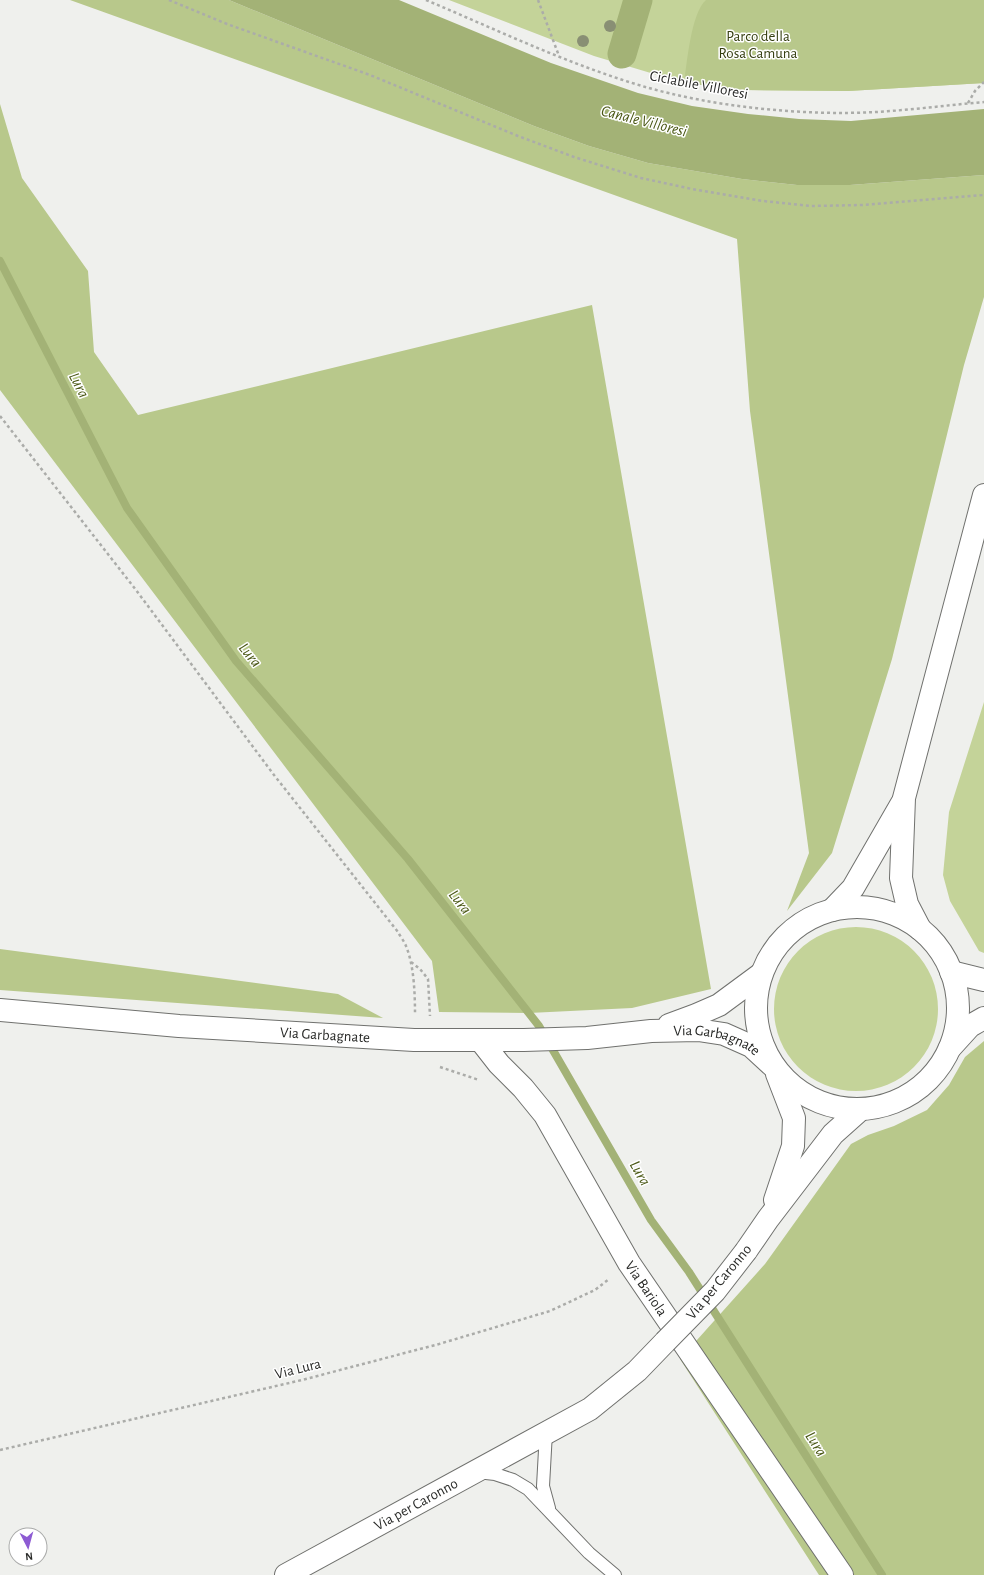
<svg xmlns="http://www.w3.org/2000/svg" width="984" height="1575" font-family="'Alegreya Sans',sans-serif">
<rect width="100%" height="100%" fill="#eff0ed"/>
<path fill="#c4d399" d="M 449,0 L 984,0 L 984,83 L 848,91 L 746,90 L 684,83 L 594,56 Z
M 984,702 L 984,953 L 979,951 L 950,901 L 943,875 L 949,812 Z
M774 1009a82 82 0 1 1 164 0a82 82 0 1 1-164 0Z"/>
<path fill="#b8c88b" d="M 70,0 L 229,0 L 534,126 L 589,146 L 648,163 L 742,179 L 797,185 L 850,185 L 984,175 L 984,297 L 964,365 L 892,659 L 832,853 L 787,911 L 809,853 L 750,411 L 737,239 Z
M 706,0 L 984,0 L 984,83 L 848,91 L 746,90 L 684,83 C 687,63 691,13 706,0 Z
M 0,104 L 22,178 L 88,271 L 94,352 L 138,415 L 592,305 L 711,989 L 632,1008 L 529,1013 L 439,1012 L 432,961 L 0,390 Z
M 0,949 L 338,994 L 383,1018 L 0,990 Z
M 984,1041 L 984,1575 L 819,1575 L 680,1359 L 765,1264 L 851,1144 L 868,1135 L 894,1126 L 927,1110 L 949,1085 L 965,1057 Z"/>
<path fill="#a3b276" d="M 229,0 L 399,0 L 551,63 L 638,93 L 692,106 L 748,114 L 799,119 L 851,121 L 984,109 L 984,175 L 850,185 L 797,185 L 742,179 L 648,163 L 589,146 L 534,126 Z"/>
<g fill="none" stroke-linecap="round" stroke-linejoin="round">
<path stroke="#a3b276" stroke-width="8" d="M 0,261 L 127,508 L 236,661 L 408,859 L 539,1026 L 651,1220 L 689,1272 L 882,1575"/>
<path stroke="#a3b276" stroke-width="29" d="M 622,54 L 638,0"/>
<g stroke="#70716e" stroke-width="14">
<path id="service" d="M 546,1432 L 543,1486 L 549,1508
M 477,1472 L 495,1474 L 513,1480 L 528,1489 L 589,1553 L 615,1575"/>
</g>
<g stroke="#70716e" stroke-width="24">
<g id="minor">
<path id="s1" d="M 481,1041 L 499,1064 L 523,1088 L 545,1115 L 629,1263 L 842,1575"/>
</g>
</g>
<g stroke="#70716e" stroke-width="24">
<g id="tertiary">
<path d="M 951,972 L 984,980"/>
<path id="s2" d="M 0,1010 L 179,1026 L 414,1040 L 524,1040 L 587,1038 L 651,1031 L 698,1030 L 724,1034 L 751,1046 L 775,1068"/>
<path d="M 669,1025 L 696,1015 L 719,1005 L 761,974"/>
<path d="M 950,1048 L 970,1026 L 984,1018"/>
</g>
</g>
<g stroke="#70716e" stroke-width="24">
<g id="secondary">
<circle cx="857" cy="1008" r="101"/>
<path d="M 832,910 L 853,888 L 902,803"/>
<path d="M 920,929 L 907,904 L 901,878 L 904,798 L 984,495"/>
<path d="M 775,1200 L 793,1146 L 794,1118 L 777,1074"/>
<path d="M 746,1251 L 768,1219 L 833,1134 L 861,1109"/>
<path id="s3" d="M 286,1575 L 590,1409 L 637,1371 L 665,1342"/>
</g>
</g>
<path stroke="#abaca9" stroke-width="2.5" stroke-dasharray="3 3" stroke-linecap="butt" d="M 169,0 L 227,24 L 370,75 L 518,136 L 574,157 L 641,178 L 692,189 L 763,201 L 811,206 L 862,205 L 984,195
M 426,0 C 497,30 568,64 642,86 C 713,107 803,116 876,112 C 912,110 948,105 984,102
M 538,0 L 559,56
M 968,103 L 975,91 L 984,82
M 0,416 L 136,590 L 274,775 L 398,932 C 400,936 404,941 406,946 C 414,965 415,994 415,1014
M 411,962 L 420,969 L 428,979 L 430,1016
M 440,1067 L 479,1080
M 0,1450 L 302,1380 L 439,1344 L 550,1311 L 595,1290 L 609,1279"/>
<use href="#service" stroke="#fff" stroke-width="12"/>
<use href="#minor" stroke="#fff" stroke-width="22"/>
<use href="#tertiary" stroke="#fff" stroke-width="22"/>
<use href="#secondary" stroke="#fff" stroke-width="22"/>
<g stroke="#70716e" stroke-width="24" stroke-linecap="butt">
<path id="secondary-bridge" d="M 665,1342 L 715,1291 L 746,1251"/>
</g>
<use href="#secondary-bridge" stroke="#fff" stroke-width="22"/>
</g>
<g fill="#898f74">
<circle cx="610" cy="26" r="6"/>
<circle cx="583" cy="41" r="6"/>
</g>
<g text-anchor="middle" dominant-baseline="central" stroke-width="3" stroke-linejoin="round" paint-order="stroke">
<g font-size="15" fill="#363f11" stroke="#fff">
<text x="758" y="36">Parco della<tspan x="758" dy="17">Rosa Camuna</tspan></text>
</g>
<g font-size="15" fill="#292a28" stroke="#fff">
<text transform="translate(699 85) rotate(11)">Ciclabile Villoresi</text>
<text stroke="none"><textPath href="#s2" startOffset="326">Via Garbagnate</textPath></text>
<text stroke="none"><textPath href="#s2" startOffset="720">Via Garbagnate</textPath></text>
<text transform="translate(719 1282) rotate(-50)">Via per Caronno</text>
<text stroke="none"><textPath href="#s1" startOffset="299">Via Bariola</textPath></text>
<text transform="translate(298 1369) rotate(-14)">Via Lura</text>
<text stroke="none"><textPath href="#s3" startOffset="148">Via per Caronno</textPath></text>
</g>
<g font-size="16" font-style="italic" fill="#4a5815" stroke="#fff">
<text transform="translate(644 121) rotate(14)">Canale Villoresi</text>
<text transform="translate(79 385) rotate(63)">Lura</text>
<text transform="translate(250 655) rotate(51)">Lura</text>
<text transform="translate(460 902) rotate(52)">Lura</text>
<text transform="translate(640 1173) rotate(60)">Lura</text>
<text transform="translate(816 1444) rotate(57)">Lura</text>
</g>
</g>
<g transform="translate(28 1547) rotate(174)"><circle r="19" fill="#ffffff" stroke="#a9aaa9"/>
<path d="M0-3L7 15L0 10L-7 15Z" fill="#8d5bd3"/>
<text y="-6" font-size="11" font-weight="bold" text-anchor="middle" fill="#292a28">N</text>
</g>
</svg>
